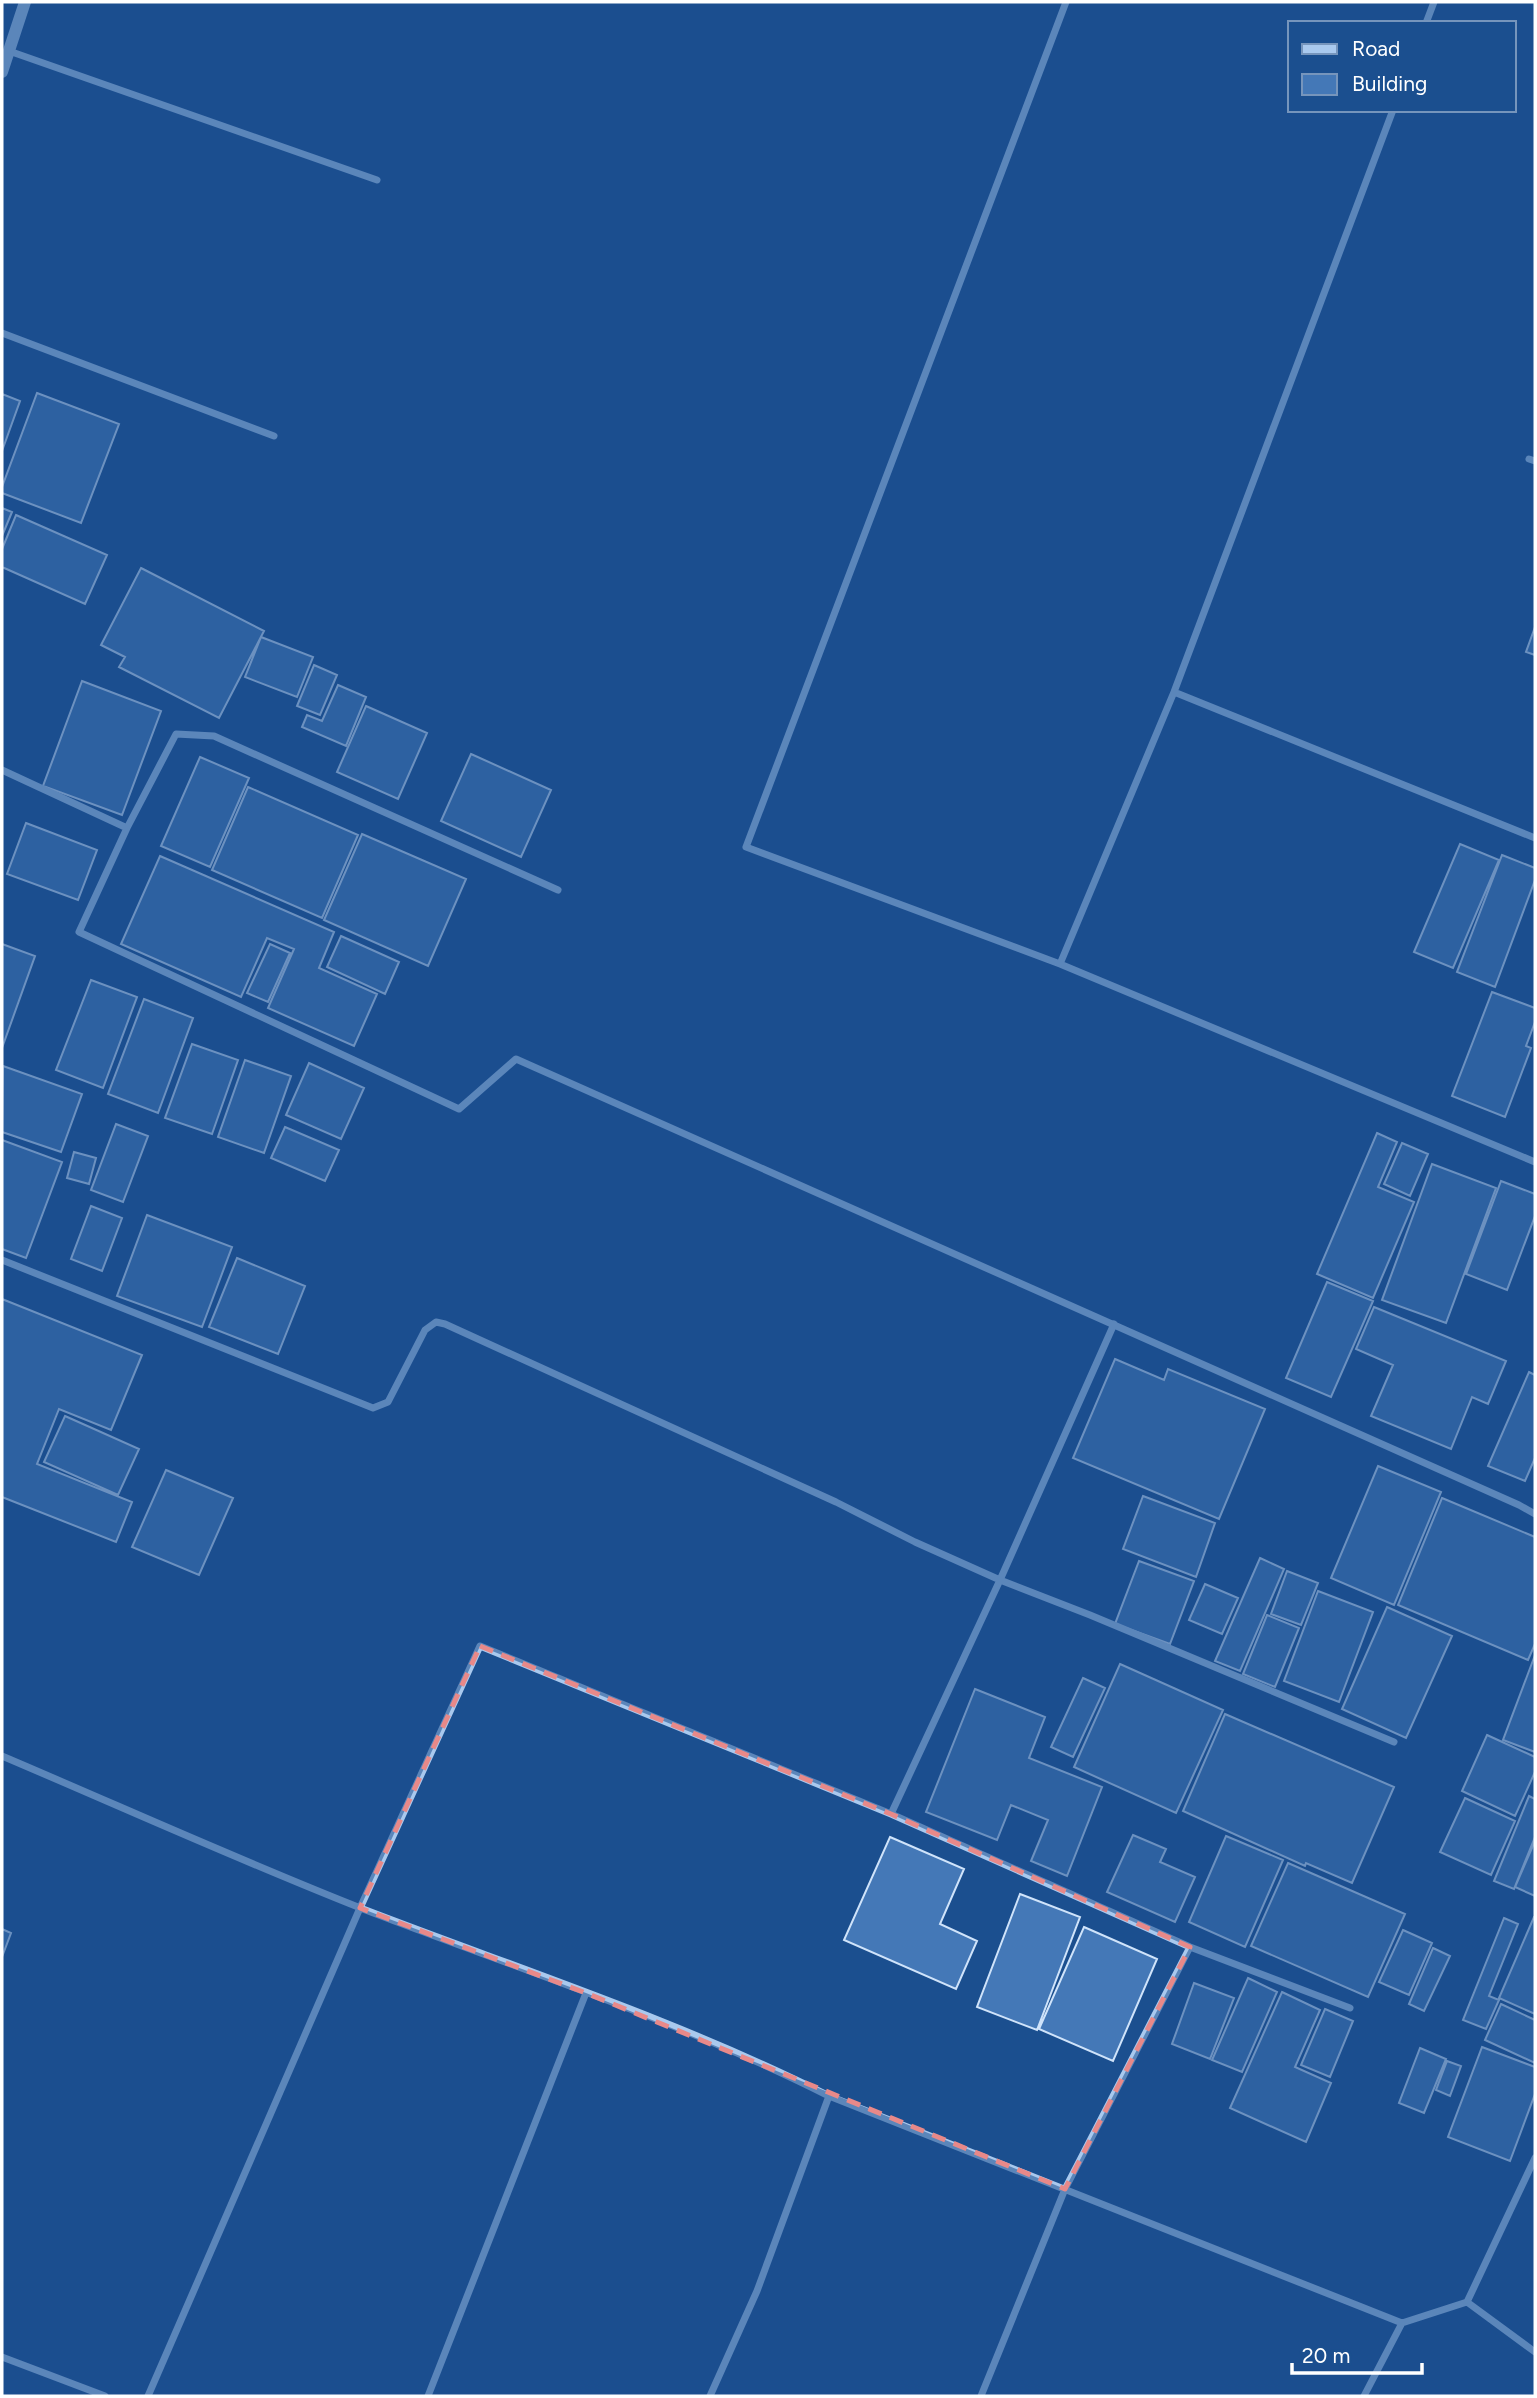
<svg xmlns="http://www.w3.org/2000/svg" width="1537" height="2398" font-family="Figtree,sans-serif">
<rect width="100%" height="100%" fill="#1b4f8f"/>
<path fill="#4478b7" stroke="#cfe3fa" stroke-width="2" d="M 37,393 L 119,424 L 81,523 L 2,493 L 2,487 Z
M 2,394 L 20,401 L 2,451 Z
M 2,508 L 12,512 L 2,536 Z
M 16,515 L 107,555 L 85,604 L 2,567 L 2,549 Z
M 141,568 L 264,631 L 219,718 L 119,667 L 125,657 L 101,645 Z
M 1535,627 L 1535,655 L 1526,652 Z
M 261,637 L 313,657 L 297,697 L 245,677 Z
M 314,665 L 337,675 L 320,715 L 297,706 Z
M 82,681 L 161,711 L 122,815 L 43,786 Z
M 338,685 L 366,697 L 346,746 L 302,727 L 307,715 L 322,721 Z
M 366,706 L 427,733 L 398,799 L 337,772 Z
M 471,754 L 551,790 L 521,857 L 441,821 Z
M 200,757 L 249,778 L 210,867 L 161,846 Z
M 248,787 L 358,835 L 322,918 L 212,870 Z
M 26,823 L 97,850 L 78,900 L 7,874 Z
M 362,834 L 466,879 L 428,966 L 324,920 Z
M 1460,844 L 1499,860 L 1453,968 L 1414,952 Z
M 1502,855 L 1535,868 L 1535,880 L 1495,987 L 1457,972 Z
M 160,856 L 334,932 L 319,968 L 377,994 L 354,1046 L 268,1008 L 294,949 L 267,938 L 241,997 L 121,944 Z
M 341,936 L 399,962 L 385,994 L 327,967 Z
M 2,944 L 35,956 L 2,1048 Z
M 270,944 L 290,953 L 268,1002 L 247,993 Z
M 91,980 L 137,997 L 103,1088 L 56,1070 Z
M 1492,992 L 1535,1008 L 1535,1022 L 1526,1046 L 1531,1048 L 1505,1117 L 1452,1096 Z
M 144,999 L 193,1018 L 158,1113 L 108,1094 Z
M 192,1044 L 238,1060 L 212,1134 L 165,1118 Z
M 245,1060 L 291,1076 L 264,1153 L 218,1137 Z
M 309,1063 L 364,1088 L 341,1139 L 286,1115 Z
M 3,1066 L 82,1094 L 61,1152 L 2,1132 Z
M 116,1124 L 148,1136 L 123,1202 L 91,1190 Z
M 285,1127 L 339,1150 L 325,1181 L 271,1158 Z
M 1377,1133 L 1397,1142 L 1378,1187 L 1414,1202 L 1373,1298 L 1317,1274 Z
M 2,1140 L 62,1162 L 26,1258 L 2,1249 Z
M 1402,1143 L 1428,1154 L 1410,1196 L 1384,1184 Z
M 74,1152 L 96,1158 L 89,1184 L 67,1178 Z
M 1432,1164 L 1496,1188 L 1446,1323 L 1382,1300 Z
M 1501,1181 L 1535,1194 L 1535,1216 L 1507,1290 L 1466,1274 Z
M 91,1206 L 122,1218 L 102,1271 L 71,1259 Z
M 147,1215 L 232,1247 L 202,1327 L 117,1296 Z
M 237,1258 L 305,1286 L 278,1354 L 209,1327 Z
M 1327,1282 L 1373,1301 L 1331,1397 L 1286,1378 Z
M 2,1299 L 142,1355 L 111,1430 L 59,1409 L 37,1464 L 132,1502 L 116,1542 L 2,1497 Z
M 1374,1307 L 1506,1361 L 1488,1404 L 1472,1397 L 1451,1449 L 1371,1416 L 1393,1365 L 1356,1349 Z
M 1115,1359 L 1164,1380 L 1168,1369 L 1265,1409 L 1219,1519 L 1073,1458 Z
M 1529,1372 L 1535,1375 L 1535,1458 L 1525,1481 L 1488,1466 Z
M 65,1416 L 139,1449 L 118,1495 L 44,1462 Z
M 1378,1466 L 1441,1492 L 1394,1605 L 1331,1578 Z
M 166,1470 L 233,1498 L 199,1575 L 132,1547 Z
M 1143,1496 L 1215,1523 L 1196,1577 L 1123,1549 Z
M 1442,1498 L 1535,1537 L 1535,1644 L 1528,1660 L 1398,1605 Z
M 1260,1558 L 1284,1569 L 1240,1671 L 1215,1661 Z
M 1139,1561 L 1194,1581 L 1170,1644 L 1115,1624 Z
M 1287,1571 L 1318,1583 L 1301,1625 L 1271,1614 Z
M 1205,1584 L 1238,1598 L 1222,1634 L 1189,1620 Z
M 1318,1591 L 1373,1612 L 1339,1702 L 1284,1681 Z
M 1387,1607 L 1452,1636 L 1406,1738 L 1342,1709 Z
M 1267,1615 L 1299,1628 L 1275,1687 L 1243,1674 Z
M 1535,1655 L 1535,1752 L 1503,1740 Z
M 1120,1664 L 1223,1710 L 1176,1813 L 1074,1767 Z
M 1083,1678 L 1105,1688 L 1073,1757 L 1051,1747 Z
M 975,1689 L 1045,1717 L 1029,1758 L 1102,1787 L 1067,1876 L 1031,1861 L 1048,1820 L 1011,1805 L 997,1840 L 926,1812 Z
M 1225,1714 L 1394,1787 L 1352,1883 L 1306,1863 L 1305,1866 L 1183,1811 Z
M 1487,1735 L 1535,1757 L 1535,1772 L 1515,1816 L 1462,1791 Z
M 1529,1796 L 1535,1799 L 1535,1837 L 1514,1889 L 1494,1881 Z
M 1465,1798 L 1515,1821 L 1491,1875 L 1440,1852 Z
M 1133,1835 L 1166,1849 L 1160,1862 L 1195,1877 L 1175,1922 L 1107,1892 Z
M 1226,1836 L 1283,1860 L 1245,1947 L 1189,1922 Z
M 890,1837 L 964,1869 L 940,1924 L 977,1941 L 956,1989 L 844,1940 Z
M 1535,1841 L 1535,1896 L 1515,1887 Z
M 1288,1863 L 1405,1914 L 1368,1997 L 1251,1946 Z
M 1020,1894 L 1080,1917 L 1037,2030 L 977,2007 Z
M 1534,1917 L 1535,1917 L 1535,2014 L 1499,1998 Z
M 1504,1918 L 1518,1924 L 1489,1996 L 1499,2000 L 1486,2029 L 1463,2020 Z
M 1084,1927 L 1157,1959 L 1113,2061 L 1039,2029 Z
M 2,1929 L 11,1933 L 2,1957 Z
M 1403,1930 L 1432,1943 L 1409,1995 L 1379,1982 Z
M 1433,1948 L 1450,1956 L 1424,2011 L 1409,2004 Z
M 1248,1978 L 1277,1992 L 1242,2072 L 1212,2060 Z
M 1194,1983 L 1234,1998 L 1210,2059 L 1172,2044 Z
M 1282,1992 L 1320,2010 L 1295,2067 L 1331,2083 L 1306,2142 L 1230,2108 Z
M 1501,2004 L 1535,2020 L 1535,2063 L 1485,2040 Z
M 1325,2009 L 1353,2021 L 1330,2077 L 1301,2065 Z
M 1482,2047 L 1535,2067 L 1535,2094 L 1510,2161 L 1448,2137 Z
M 1420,2048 L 1446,2059 L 1424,2113 L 1399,2103 Z
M 1447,2061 L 1461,2066 L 1450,2096 L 1436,2090 Z"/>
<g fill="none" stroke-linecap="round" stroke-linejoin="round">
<path stroke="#a9c9ee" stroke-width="7" d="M 1066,2 L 746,847 L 1060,964 L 1535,1162
M 1426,23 L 1434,2
M 9,51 L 377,180
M 2,333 L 274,436
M 1529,459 L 1535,461
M 1174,692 L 1535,838
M 2,770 L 127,828 L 79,932 L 459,1109 L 516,1059 L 1519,1505 L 1535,1514
M 127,828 L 176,734 L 214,736 L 558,890
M 1060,964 L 1174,692 L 1393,110
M 2,1260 L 373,1408 L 388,1402 L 425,1330 L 436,1322 L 445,1324 L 836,1502 L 915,1542 L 1000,1580 L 1090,1615 L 1394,1742
M 2,1756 C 122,1807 241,1861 363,1909 C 519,1969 680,2021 829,2096 L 1402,2323
M 891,1814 L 1000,1580 L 1114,1324
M 1467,2302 L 1535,2352
M 2,2357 L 105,2396
M 148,2396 L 360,1908 L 480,1646 L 891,1814 L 1190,1947 L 1350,2008
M 428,2396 L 586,1993
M 710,2396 L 757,2291 L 829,2096
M 981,2396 L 1065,2189 L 1190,1947
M 1364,2396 L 1402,2323 L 1467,2302 L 1535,2158"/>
<path stroke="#a9c9ee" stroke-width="12" d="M 2,72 L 25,2"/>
</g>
<path d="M0 0H1537V2398H0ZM 480,1646 L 891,1814 L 1190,1947 L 1065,2189 L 586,1993 L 360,1908 Z" fill="#1b4f8f" fill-opacity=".55" fill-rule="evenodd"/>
<path fill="none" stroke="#e88989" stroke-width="5" stroke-dasharray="14 9" stroke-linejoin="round" d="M 480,1646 L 891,1814 L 1190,1947 L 1065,2189 L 586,1993 L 360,1908 Z"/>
<rect width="1537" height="2398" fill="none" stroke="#ffffff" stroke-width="7"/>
<rect x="1288" y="21" width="228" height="91" fill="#1b4f8f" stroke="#7695bc" stroke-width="2"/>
<rect x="1302" y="44" width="35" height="10" fill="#a9c9ee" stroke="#7695bc" stroke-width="2"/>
<text x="1352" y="56" font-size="21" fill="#ffffff">Road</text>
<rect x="1302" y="74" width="35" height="21" fill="#4478b7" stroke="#7695bc" stroke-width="2"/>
<text x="1352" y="91" font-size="21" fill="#ffffff">Building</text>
<path d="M1292 2363v10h130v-10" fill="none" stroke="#ffffff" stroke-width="3.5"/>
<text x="1302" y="2363" font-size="21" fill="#ffffff" stroke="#1b4f8f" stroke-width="5" paint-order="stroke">20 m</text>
</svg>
